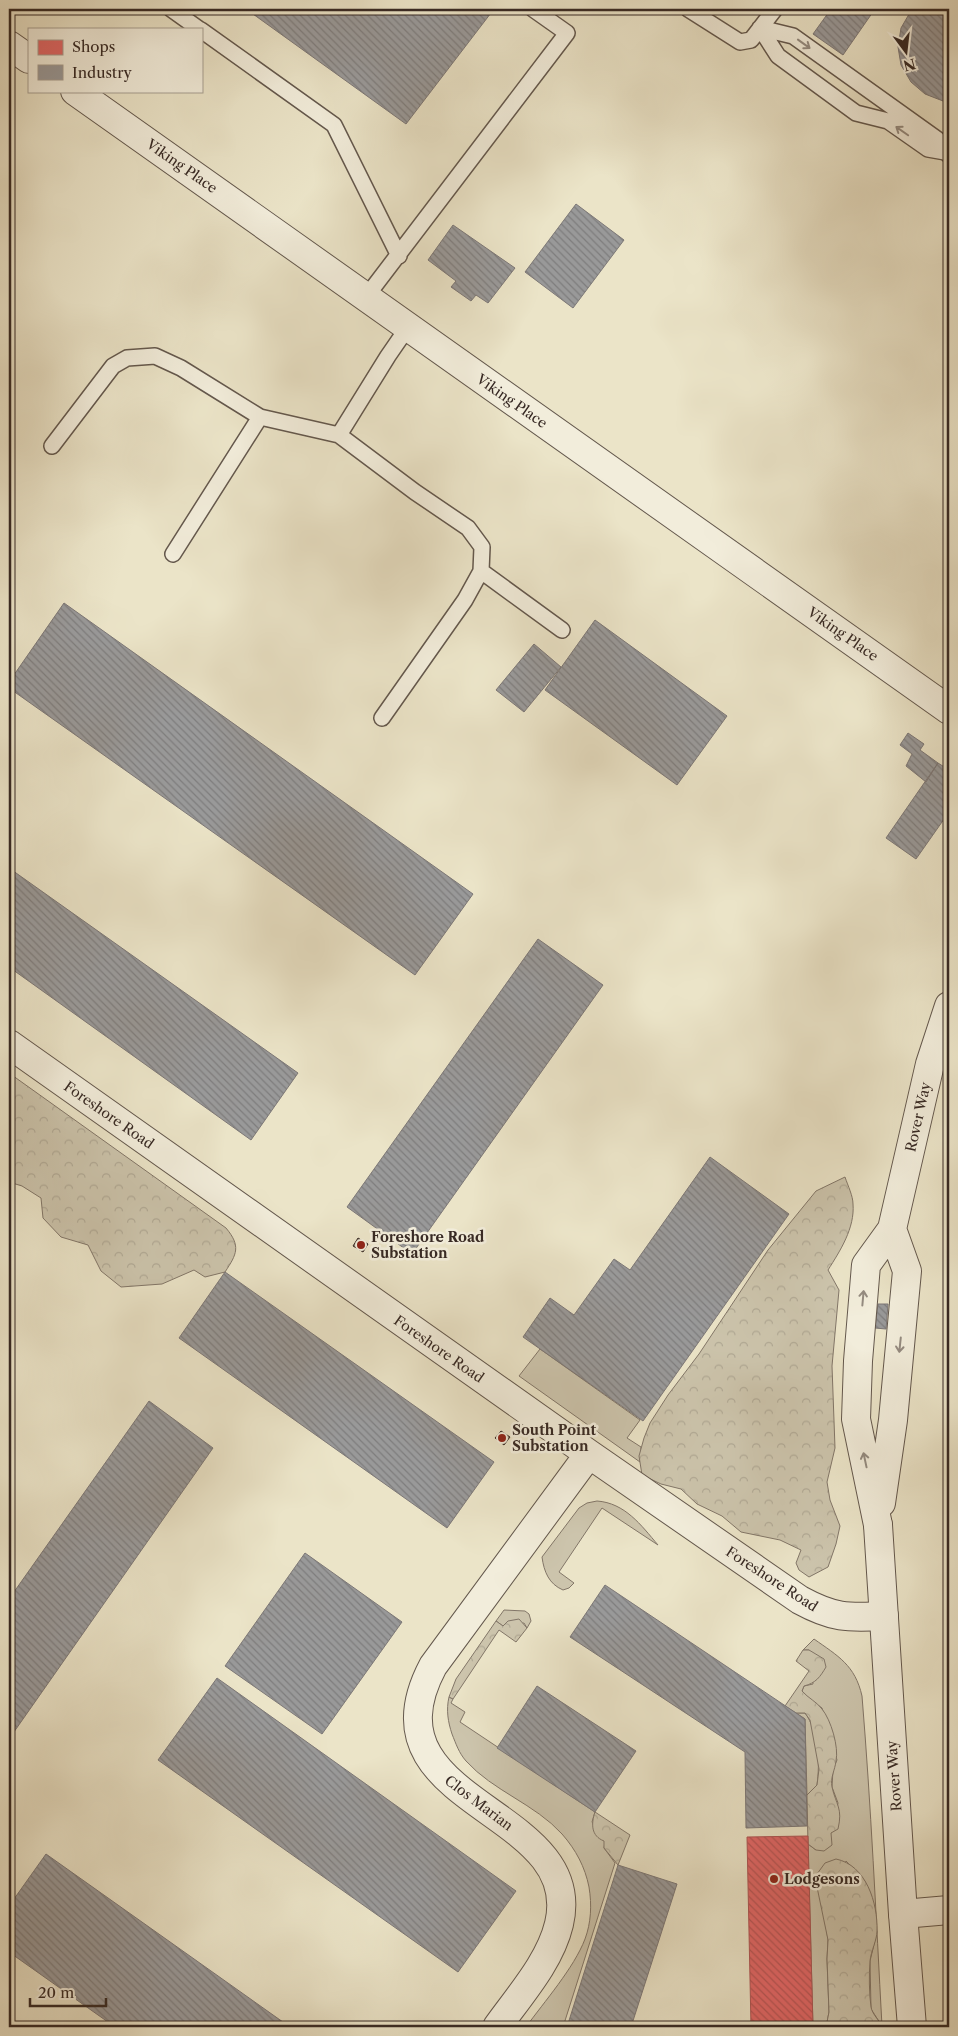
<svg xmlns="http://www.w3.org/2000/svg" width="958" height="2036" font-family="'Libre Caslon Text',serif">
<defs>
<pattern id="forest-crowns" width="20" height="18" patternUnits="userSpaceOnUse" patternTransform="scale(1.25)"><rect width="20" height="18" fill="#ccc4ac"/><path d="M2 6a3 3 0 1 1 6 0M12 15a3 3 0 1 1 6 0" fill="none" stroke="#b0a894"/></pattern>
<pattern id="shops-back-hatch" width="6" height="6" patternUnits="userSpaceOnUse" patternTransform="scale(1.25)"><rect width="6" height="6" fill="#e06666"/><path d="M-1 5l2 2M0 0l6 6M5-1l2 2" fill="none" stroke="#b65454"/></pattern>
<pattern id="industry-back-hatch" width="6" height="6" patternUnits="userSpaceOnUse" patternTransform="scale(1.25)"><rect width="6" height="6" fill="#999"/><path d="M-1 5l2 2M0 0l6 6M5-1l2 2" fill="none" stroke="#7e7d7d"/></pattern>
<pattern id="building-back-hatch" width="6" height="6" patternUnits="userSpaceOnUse" patternTransform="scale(1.25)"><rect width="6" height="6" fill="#958a79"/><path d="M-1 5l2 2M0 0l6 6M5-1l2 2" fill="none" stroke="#7a7163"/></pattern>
</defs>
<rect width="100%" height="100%" fill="#ebe4c8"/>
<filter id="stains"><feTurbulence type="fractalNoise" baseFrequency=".004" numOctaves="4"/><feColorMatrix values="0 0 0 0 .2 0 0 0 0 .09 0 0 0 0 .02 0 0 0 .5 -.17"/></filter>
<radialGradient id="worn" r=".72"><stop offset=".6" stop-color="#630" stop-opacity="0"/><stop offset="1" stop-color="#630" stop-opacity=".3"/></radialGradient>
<path fill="#ccc4ac" stroke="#827668" d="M 540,1349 L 640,1420 L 627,1438 L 641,1447 L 640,1462 L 519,1376 Z
M 597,1501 C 625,1503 641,1525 658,1545 L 602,1508 L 559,1572 L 574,1583 L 569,1588 L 563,1590 C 549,1584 544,1572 542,1557 L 579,1508 L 587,1503 Z
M 504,1610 L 525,1611 L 529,1614 L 531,1621 L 527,1628 L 524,1623 L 503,1626 L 496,1621 Z
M 814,1639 C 838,1656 855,1665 862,1696 C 871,1805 876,1916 882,2026 L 871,2009 L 870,1961 L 877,1932 L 865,1881 L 846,1861 L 825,1919 L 828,1940 L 827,1959 L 829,2012 L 826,2027 L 813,2027 L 808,1844 L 816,1850 L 831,1833 L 838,1803 L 832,1787 L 833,1769 L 837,1760 L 822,1708 L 808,1698 L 802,1691 L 804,1686 L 813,1684 L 809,1650 L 803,1650 Z
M 449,1697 L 453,1699 L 451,1703 L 465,1712 L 460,1722 L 595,1812 L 592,1822 L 605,1841 L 604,1848 L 615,1863 L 563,2027 L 526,2027 C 544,2002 574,1968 585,1939 C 591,1923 592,1905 589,1887 C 585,1867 576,1850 562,1834 C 535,1804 493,1791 466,1761 C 459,1753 456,1744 452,1734 C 448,1722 446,1710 449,1697 Z
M 796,1713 L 805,1713 C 819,1732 820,1763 817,1785 L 807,1795 L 805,1719 Z"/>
<path fill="url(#forest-crowns)" stroke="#827668" d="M 9,1073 L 226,1228 C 241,1246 237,1254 225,1272 L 205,1277 L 194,1270 L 162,1284 L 121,1287 L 101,1271 L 88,1245 L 61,1237 L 43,1218 L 41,1198 L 22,1186 L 9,1182 Z
M 845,1177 C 848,1186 853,1196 853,1204 C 855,1228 840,1251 828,1270 L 839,1290 L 832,1366 L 835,1448 L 827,1482 L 830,1500 L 840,1526 L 836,1544 L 828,1567 L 809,1577 L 799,1570 L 796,1563 L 801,1550 L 780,1540 L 741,1532 L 722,1516 L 697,1504 L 681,1489 L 661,1484 L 642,1475 L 639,1456 L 644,1438 L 650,1423 L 668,1395 L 699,1354 L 768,1250 L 816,1191 Z
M 519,1619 L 527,1628 L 516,1642 L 499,1630 L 453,1699 L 449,1697 L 456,1679 L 496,1621 L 503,1626 L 508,1621 Z
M 803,1650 L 809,1650 L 824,1659 L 826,1667 C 820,1677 816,1683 804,1686 L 802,1691 C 808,1698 817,1702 822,1709 C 831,1720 839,1747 836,1761 C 835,1770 830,1778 832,1787 C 836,1805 843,1808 838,1829 L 831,1833 L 832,1845 L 824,1851 L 816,1850 L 808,1844 L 807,1795 L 817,1785 L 819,1769 L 810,1720 L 805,1713 L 796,1713 L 785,1706 L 809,1671 L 796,1661 Z
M 595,1812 L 630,1835 L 618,1865 L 604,1848 L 604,1841 C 591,1836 591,1824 595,1812 Z
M 836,1859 C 866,1865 878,1903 877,1931 C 877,1940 871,1951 870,1961 C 869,1975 869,1993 871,2007 C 872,2014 880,2021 882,2027 L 826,2027 L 829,2012 L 827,1959 L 828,1940 L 817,1887 L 817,1874 L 825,1863 Z"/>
<path fill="url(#shops-back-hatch)" stroke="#ad5452" d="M 808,1836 L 813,2027 L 751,2027 L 747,1837 Z"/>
<path fill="url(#industry-back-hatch)" stroke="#7c7776" d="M 246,9 L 494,9 L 406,124 Z
M 831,9 L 875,9 L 843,55 L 813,34 Z
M 912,9 L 949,9 L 949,101 L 943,101 L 925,94 L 911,82 L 901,65 L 898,47 L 901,28 Z
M 576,204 L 624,240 L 573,308 L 525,272 Z
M 453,225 L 515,268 L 488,303 L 476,295 L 471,301 L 451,287 L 456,281 L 428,260 Z
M 64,603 L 473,894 L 415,975 L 9,688 L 9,682 Z
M 595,620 L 727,716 L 677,785 L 545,690 Z
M 534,644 L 561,667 L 524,712 L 496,690 Z
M 908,733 L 924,744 L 920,750 L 938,763 L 926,782 L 906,766 L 912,754 L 900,745 Z
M 938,763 L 949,770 L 949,812 L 916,859 L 886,838 Z
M 9,868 L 298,1073 L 251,1140 L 9,967 Z
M 538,939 L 603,985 L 412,1254 L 347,1207 Z
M 710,1157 L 789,1214 L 643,1421 L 523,1337 L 550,1298 L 574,1315 L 614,1259 L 630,1270 Z
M 225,1272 L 494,1462 L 447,1528 L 179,1338 Z
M 878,1304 L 888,1304 L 886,1329 L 875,1328 Z
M 149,1401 L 213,1448 L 9,1739 L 9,1599 Z
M 305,1553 L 402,1622 L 322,1734 L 225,1666 Z
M 605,1585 L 805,1719 L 807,1826 L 746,1828 L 745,1752 L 570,1637 Z
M 217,1678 L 516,1891 L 458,1972 L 158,1760 Z
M 537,1686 L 636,1751 L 595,1812 L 497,1748 Z
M 46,1854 L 290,2027 L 115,2027 L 9,1952 L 9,1906 Z
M 618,1865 L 677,1884 L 631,2027 L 567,2027 Z"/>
<path fill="url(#building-back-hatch)" stroke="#372924" d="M 358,1238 L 368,1244 L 363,1252 L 353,1246 Z
M 501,1431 L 510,1437 L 504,1445 L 495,1438 Z"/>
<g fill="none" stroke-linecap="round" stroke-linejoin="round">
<g stroke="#64584d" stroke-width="18">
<path id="service" d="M 171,9 L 199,29
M 688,9 L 740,42 L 751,40 L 775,9
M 760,28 L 793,36 L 937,139 L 945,152 L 949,155
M 760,28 L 778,56 L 856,113 L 888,121 L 928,149 L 945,152
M 201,30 L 334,125 L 399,256
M 366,297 L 567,33 L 533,9
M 52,446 L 113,366 L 127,358 L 155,356 L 181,368 L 260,417 L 339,435
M 173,554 L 260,417
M 481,571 L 562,630
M 382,718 L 465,600 L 481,571 L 482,547 L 468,528 L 415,492 L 339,435 L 388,356 L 408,327"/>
</g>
<g stroke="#64584d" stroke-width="30">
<path id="minor" d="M 9,45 L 29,59
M 75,91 L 949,710
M 9,1044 L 589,1454 L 800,1600 C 833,1618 847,1618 884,1616
M 881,1503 L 893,1420 L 907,1271 L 892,1229
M 878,1525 L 856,1419 L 858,1361 L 866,1265 L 892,1229 L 930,1064 L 949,1006
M 903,1914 L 949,1910
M 497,2027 C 519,1996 550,1962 559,1924 C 587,1806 358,1807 433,1666 L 589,1454"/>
</g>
<g stroke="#64584d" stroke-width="30">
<path id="tertiary" d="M 878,1525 L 903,1914 L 912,2027"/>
</g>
<path stroke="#372924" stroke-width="3" stroke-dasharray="1 2.5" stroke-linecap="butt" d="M 9,1879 L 14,1895 L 9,1903"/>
<use href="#service" stroke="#f2eddb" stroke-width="15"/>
<use href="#minor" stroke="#f2eddb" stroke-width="28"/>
<use href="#tertiary" stroke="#f2eddb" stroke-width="28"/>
</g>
<defs><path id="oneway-shaft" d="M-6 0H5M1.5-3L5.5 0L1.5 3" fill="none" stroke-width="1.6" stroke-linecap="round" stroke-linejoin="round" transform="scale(1.25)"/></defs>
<g stroke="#948b80">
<use href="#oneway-shaft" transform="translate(804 44) rotate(36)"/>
<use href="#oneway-shaft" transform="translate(902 131) rotate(-145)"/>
<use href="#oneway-shaft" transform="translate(863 1298) rotate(-85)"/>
<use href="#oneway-shaft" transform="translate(900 1345) rotate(96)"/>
<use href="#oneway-shaft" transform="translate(865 1460) rotate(-102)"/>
</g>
<g fill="#8f2418" stroke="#f2eddb" stroke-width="2">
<circle cx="361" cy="1245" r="5"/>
<circle cx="502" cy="1438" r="5"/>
<circle cx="774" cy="1879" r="5"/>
</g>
<g text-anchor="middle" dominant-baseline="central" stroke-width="5" stroke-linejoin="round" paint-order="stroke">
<g font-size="14" fill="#372924" stroke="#f2eddb">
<text transform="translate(182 166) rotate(35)">Viking Place</text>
<text transform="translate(512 401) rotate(35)">Viking Place</text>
<text transform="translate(843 634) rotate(35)">Viking Place</text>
<text transform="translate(109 1115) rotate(35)">Foreshore Road</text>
<text transform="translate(918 1117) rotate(-77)">Rover Way</text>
<text transform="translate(439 1349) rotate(35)">Foreshore Road</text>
<text transform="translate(772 1579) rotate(33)">Foreshore Road</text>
<text transform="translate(894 1776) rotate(-94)">Rover Way</text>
<text transform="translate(479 1803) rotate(37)">Clos Marian</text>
</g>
<g font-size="14" font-weight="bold" fill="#372924" stroke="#f2eddb" text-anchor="start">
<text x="371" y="1237">Foreshore Road<tspan x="371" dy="16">Substation</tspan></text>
<text x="512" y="1430">South Point<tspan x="512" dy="16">Substation</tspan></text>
<text x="784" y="1879">Lodgesons</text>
</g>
</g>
<rect width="958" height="2036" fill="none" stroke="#ebe4c8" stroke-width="30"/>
<rect x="10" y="10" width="938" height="2016" fill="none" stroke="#372924" stroke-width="2.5"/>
<rect x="15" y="15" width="928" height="2006" fill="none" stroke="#372924"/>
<rect x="28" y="28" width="175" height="65" fill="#f2eddb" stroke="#a79f92"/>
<rect x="38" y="40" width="25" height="15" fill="#e06666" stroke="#a79f92"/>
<text x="72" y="52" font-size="15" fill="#372924">Shops</text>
<rect x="38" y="65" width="25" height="15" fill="#999999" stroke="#a79f92"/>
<text x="72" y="78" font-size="15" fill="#372924">Industry</text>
<g transform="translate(906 52) rotate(165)" stroke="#f2eddb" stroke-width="4" paint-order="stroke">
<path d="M0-4L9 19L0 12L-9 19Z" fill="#372924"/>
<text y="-8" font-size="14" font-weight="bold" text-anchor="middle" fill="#372924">N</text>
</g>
<path d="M30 1998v8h76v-8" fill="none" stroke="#372924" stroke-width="2.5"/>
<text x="38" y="1998" font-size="15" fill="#372924" stroke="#f2eddb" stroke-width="4" paint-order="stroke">20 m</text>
<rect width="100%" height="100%" filter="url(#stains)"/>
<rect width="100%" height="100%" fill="url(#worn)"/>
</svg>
